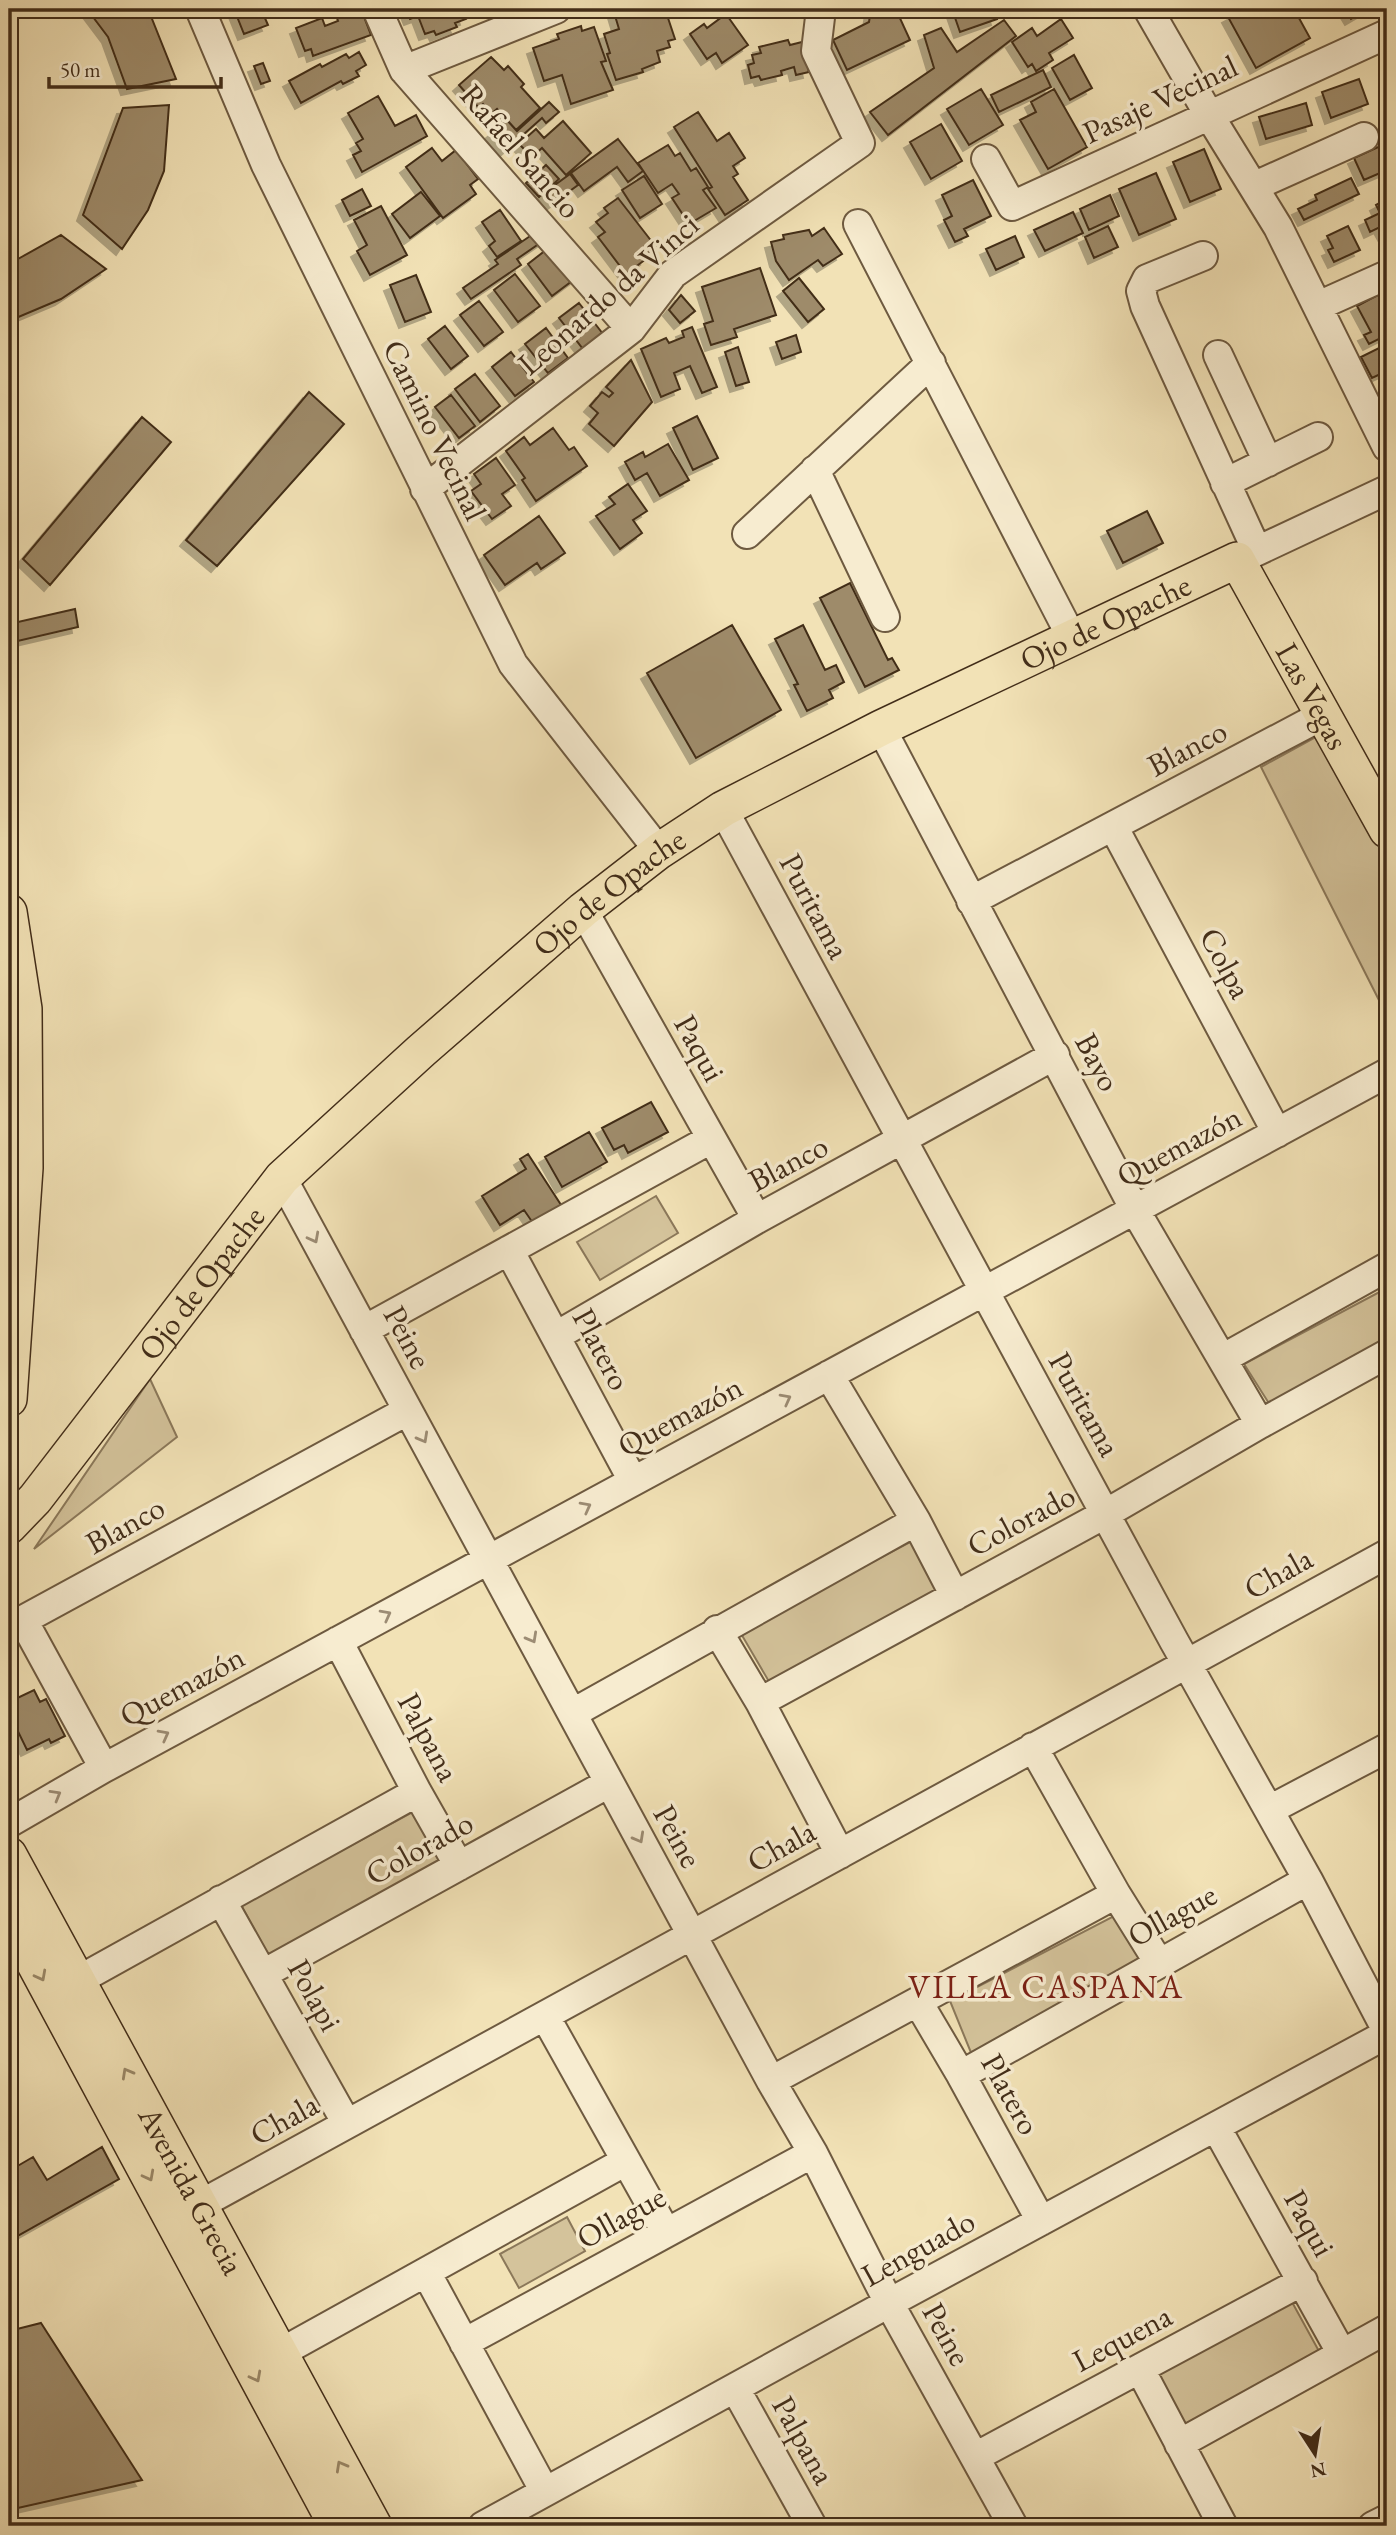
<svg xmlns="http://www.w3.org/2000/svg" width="1396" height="2535" font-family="'EB Garamond',serif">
<defs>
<filter id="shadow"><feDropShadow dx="-6" dy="6" stdDeviation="0" flood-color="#0004"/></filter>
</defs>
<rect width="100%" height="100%" fill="#f2e2b6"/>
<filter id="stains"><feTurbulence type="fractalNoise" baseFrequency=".00286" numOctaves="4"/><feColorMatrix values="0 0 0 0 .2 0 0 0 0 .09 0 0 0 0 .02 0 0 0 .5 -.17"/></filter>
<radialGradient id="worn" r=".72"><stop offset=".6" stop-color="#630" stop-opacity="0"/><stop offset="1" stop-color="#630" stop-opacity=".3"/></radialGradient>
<path fill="#d4c39b" stroke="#8b785a" stroke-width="2" d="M 1323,733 L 1387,855 L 1387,1016 L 1261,767 Z
M 656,1196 L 678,1233 L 600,1280 L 577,1242 Z
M 1387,1288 L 1387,1344 L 1270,1405 L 1244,1364 Z
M 150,1379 L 177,1437 L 34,1549 Z
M 912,1541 L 944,1593 L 771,1685 L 740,1632 Z
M 420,1808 L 450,1866 L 272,1962 L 241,1905 Z
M 1114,1916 L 1143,1965 L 974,2060 L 950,2001 Z
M 567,2217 L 585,2251 L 519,2288 L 500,2254 Z
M 1292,2302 L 1320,2353 L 1184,2427 L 1156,2376 Z"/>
<path fill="#9e8b6b" stroke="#422d19" stroke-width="2" filter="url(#shadow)" d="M 87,9 L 148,9 L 176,79 L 127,89 L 108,37 Z
M 234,9 L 261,9 L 268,25 L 244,34 Z
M 361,9 L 371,35 L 313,56 L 311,49 L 305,51 L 296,28 L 322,18 L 325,26 L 338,21 L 337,18 Z
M 406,9 L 463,9 L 466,19 L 455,23 L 457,27 L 436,35 L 434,31 L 425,34 L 418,16 L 410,19 Z
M 613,9 L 665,9 L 675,39 L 668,41 L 670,47 L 657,51 L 660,62 L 642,69 L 643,72 L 616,80 L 607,54 L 610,53 L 604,34 L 619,29 Z
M 871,9 L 908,9 L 898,14 L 910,40 L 847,70 L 833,40 L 869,22 Z
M 952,9 L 994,9 L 997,19 L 960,32 Z
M 1243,9 L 1294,9 L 1310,38 L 1256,68 L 1228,17 Z
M 1345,9 L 1368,9 L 1351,19 Z
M 726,14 L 748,45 L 722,63 L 716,53 L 707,59 L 690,34 L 704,24 L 707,28 Z
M 1061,19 L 1073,38 L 1049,53 L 1053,60 L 1036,71 L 1032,64 L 1028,67 L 1012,42 L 1032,28 L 1037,36 Z
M 1004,20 L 1016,36 L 888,135 L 870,112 L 934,68 L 924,35 L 941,28 L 957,52 Z
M 581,26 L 582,31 L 594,27 L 606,61 L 601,62 L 613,90 L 571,104 L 562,75 L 544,81 L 533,48 L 559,39 L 557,34 Z
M 788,40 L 790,45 L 802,42 L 809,72 L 796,75 L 794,67 L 781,71 L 782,75 L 761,80 L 759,76 L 751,78 L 748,65 L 754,63 L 752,55 L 761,53 L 759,47 Z
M 359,52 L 366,65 L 356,71 L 359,76 L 343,84 L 341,81 L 301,103 L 289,81 L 320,64 L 322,67 L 346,54 L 349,58 Z
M 1074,55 L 1092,88 L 1070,100 L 1052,68 Z
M 491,57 L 504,70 L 508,66 L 524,84 L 521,87 L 540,108 L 516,130 L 497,109 L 491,114 L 483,104 L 479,108 L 459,85 Z
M 263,63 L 270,81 L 261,84 L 254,66 Z
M 1043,70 L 1051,87 L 999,112 L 991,95 Z
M 1359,79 L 1368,104 L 1331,118 L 1322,92 Z
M 981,89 L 1003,125 L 969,145 L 947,109 Z
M 1054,89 L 1087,147 L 1048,169 L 1020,120 L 1036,112 L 1031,102 Z
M 378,96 L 395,126 L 416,115 L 427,136 L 362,172 L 353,155 L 361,151 L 356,143 L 363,139 L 348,113 Z
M 549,102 L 559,112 L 546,123 L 542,118 L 506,150 L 491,133 L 507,120 L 517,131 Z
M 1306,103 L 1312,125 L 1266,139 L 1259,117 Z
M 169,105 L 164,171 L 148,210 L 122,249 L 83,215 L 123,108 Z
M 698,112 L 717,141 L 729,133 L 745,158 L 733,166 L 738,174 L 733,177 L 748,200 L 725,215 L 708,189 L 712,187 L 674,127 Z
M 563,121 L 591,153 L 566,175 L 542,148 L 532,157 L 519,144 L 536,129 L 544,138 Z
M 941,124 L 962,161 L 931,179 L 910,142 Z
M 618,139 L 643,171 L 628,182 L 617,167 L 584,191 L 571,173 Z
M 1387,143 L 1387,170 L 1364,180 L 1354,158 Z
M 668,145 L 675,156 L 680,153 L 691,171 L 696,168 L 708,187 L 703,190 L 716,208 L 689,224 L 672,198 L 679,194 L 672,184 L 658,193 L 638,163 Z
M 432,148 L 442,161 L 456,150 L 478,179 L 470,185 L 476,194 L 443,218 L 406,167 Z
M 1204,149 L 1221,189 L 1190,202 L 1173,162 Z
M 546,165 L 559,179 L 539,197 L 526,183 Z
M 1156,173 L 1176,219 L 1139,235 L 1119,189 Z
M 570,174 L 578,185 L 552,204 L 544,193 Z
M 644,176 L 662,204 L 640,218 L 622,190 Z
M 1351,178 L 1359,194 L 1304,220 L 1298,209 L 1317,200 L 1315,195 Z
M 973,180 L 991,216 L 964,229 L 968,236 L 955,242 L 944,220 L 952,216 L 942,195 Z
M 362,189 L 371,206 L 350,216 L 342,200 Z
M 421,192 L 440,216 L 410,238 L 392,214 Z
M 1110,195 L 1119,216 L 1089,230 L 1080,209 Z
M 618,198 L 656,247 L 644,257 L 646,259 L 626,274 L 598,237 L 605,232 L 596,222 L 608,213 L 604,208 Z
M 1387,199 L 1387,238 L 1386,238 L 1380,227 L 1370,232 L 1365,220 L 1380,213 L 1376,205 Z
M 381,206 L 407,255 L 370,275 L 357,251 L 367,245 L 354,220 Z
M 500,210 L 521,241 L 497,257 L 489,246 L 495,241 L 482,222 Z
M 1073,212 L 1083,233 L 1045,251 L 1034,230 Z
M 1108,226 L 1118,247 L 1094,258 L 1085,237 Z
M 1348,226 L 1360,250 L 1334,262 L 1328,250 L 1333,248 L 1327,236 Z
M 824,228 L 842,254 L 823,266 L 818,260 L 789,280 L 776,261 L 771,242 L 784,239 L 783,235 L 809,230 L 812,236 Z
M 536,232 L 543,241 L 517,259 L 521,265 L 471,299 L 463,288 L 498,264 L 495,260 Z
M 61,235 L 106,269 L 61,299 L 9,321 L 9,264 Z
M 1015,236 L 1024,257 L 996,270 L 986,249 Z
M 551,246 L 576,278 L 552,296 L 528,264 Z
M 760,268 L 776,315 L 734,329 L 737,337 L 711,345 L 704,324 L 713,321 L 702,287 Z
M 515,274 L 540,306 L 518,322 L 494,290 Z
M 416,275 L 431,312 L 405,322 L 390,285 Z
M 799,278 L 824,309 L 808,322 L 783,291 Z
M 1387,290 L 1387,335 L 1369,344 L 1364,335 L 1371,332 L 1357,306 Z
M 681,295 L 695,311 L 680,323 L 669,310 Z
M 479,301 L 503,332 L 484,346 L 460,315 Z
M 579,303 L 603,334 L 583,349 L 559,318 Z
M 445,326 L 468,356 L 451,369 L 428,339 Z
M 692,327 L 717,387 L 702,393 L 690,366 L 674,373 L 680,389 L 661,397 L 641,349 L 666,338 L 669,343 L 684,337 L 682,331 Z
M 546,328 L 568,358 L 548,373 L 525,344 Z
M 796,335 L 801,352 L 782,359 L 776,342 Z
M 1387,344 L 1387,371 L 1372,378 L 1361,357 Z
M 738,347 L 749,382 L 736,386 L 725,352 Z
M 511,352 L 534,382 L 515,396 L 492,367 Z
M 631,360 L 652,402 L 614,446 L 589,424 L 598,413 L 590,406 L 602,392 L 609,397 L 613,393 L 606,387 Z
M 475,374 L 500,406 L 480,422 L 455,389 Z
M 309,392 L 344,424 L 217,566 L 186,540 Z
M 451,395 L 475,426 L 459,438 L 435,407 Z
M 697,416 L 718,458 L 693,470 L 673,428 Z
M 142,417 L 171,442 L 50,585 L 23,559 Z
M 553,428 L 569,450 L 574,447 L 587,466 L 536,501 L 522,480 L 525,478 L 506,451 L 524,437 L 530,445 Z
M 668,444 L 689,480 L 660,496 L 647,473 L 635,480 L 625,462 L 643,452 L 645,457 Z
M 496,458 L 515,485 L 502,494 L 511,506 L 492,519 L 471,491 L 481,484 L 474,474 Z
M 628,484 L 647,511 L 633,520 L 642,533 L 620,549 L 596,516 L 615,504 L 609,497 Z
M 1147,511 L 1163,543 L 1123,563 L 1107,531 Z
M 539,516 L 565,553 L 541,569 L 537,563 L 505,585 L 484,555 Z
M 850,583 L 888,660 L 892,658 L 899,670 L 865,687 L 820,598 Z
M 75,609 L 78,627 L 9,643 L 9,624 Z
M 732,625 L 781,710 L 696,758 L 647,673 Z
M 803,625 L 825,670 L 836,665 L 844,682 L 829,690 L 833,698 L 807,711 L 794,685 L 798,684 L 775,639 Z
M 651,1102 L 668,1132 L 628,1153 L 624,1145 L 614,1150 L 602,1128 Z
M 589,1132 L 607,1162 L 562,1187 L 545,1157 Z
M 528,1154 L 563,1208 L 535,1226 L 524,1210 L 500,1225 L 482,1196 L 526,1169 L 520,1159 Z
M 34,1690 L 40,1702 L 46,1699 L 65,1736 L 51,1743 L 49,1739 L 27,1750 L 9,1713 L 9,1702 Z
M 102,2147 L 119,2179 L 12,2239 L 9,2233 L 9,2201 L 12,2199 L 9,2193 L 9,2171 L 33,2157 L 47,2180 Z
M 41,2323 L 142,2480 L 9,2510 L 9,2331 Z"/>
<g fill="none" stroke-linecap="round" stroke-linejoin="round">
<g stroke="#6e5a40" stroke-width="32">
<path id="minor" d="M 200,9 L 266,165 L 513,664 L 659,851
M 377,9 L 404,70 L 631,329
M 1148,9 L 1209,115 L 1278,227 L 1387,447
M 404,70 L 556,9
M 986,159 L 1012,206 L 1387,34
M 1255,186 L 1364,137
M 858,224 L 1072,638
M 1203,256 L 1147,279 L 1141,291 L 1145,306 L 1257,551
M 1318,306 L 1387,275
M 1218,355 L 1268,462
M 815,470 L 885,617
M 1225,483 L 1318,437
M 425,489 L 631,329 L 673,274 L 860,143 L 816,51 L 821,9
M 747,534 L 931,363
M 1240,559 L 1387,490
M 881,728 L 1135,1210 L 1260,1424
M 723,809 L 1174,1641 L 1308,1880 L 1387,2031
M 1113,826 L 1277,1133
M 971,901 L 1323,715
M 583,910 L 757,1219
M 282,1178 L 771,2081 L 813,2153 L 889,2303 L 1013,2526
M 509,1250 L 633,1481
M 364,1330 L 711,1139
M 556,1336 L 757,1219 L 1055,1055
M 1222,1359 L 1387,1267
M 829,1375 L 916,1521 L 955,1596
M 717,1630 L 760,1702 L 840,1854
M 338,1641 L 417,1792 L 459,1866
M 760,1702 L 1105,1514 L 1260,1424 L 1387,1354
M 573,1713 L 916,1521
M 1033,1747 L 1116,1894 L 1159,1963
M 104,1768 L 23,1620 L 407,1411
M 1269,1810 L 1387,1748
M 9,1823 L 104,1768 L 1387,1073
M 221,1900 L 347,2124
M 263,1974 L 609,1783
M 77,1981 L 417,1792
M 918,2002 L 961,2075 L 1041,2221
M 545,2016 L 666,2232
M 961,2075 L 1308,1880
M 771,2081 L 1116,1894
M 1216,2127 L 1342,2354
M 181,2215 L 1387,1554
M 426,2272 L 545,2492
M 464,2343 L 813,2153
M 280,2353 L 626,2161
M 1140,2369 L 1223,2526
M 735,2388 L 812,2526
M 1179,2444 L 1387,2329
M 975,2457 L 1303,2281
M 483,2526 L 889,2303 L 1387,2034
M 1373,2526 L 1387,2519"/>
</g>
<g stroke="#422d19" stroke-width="38">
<g id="major">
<path d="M 9,912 L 24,1009 L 25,1168 L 9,1399"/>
<path id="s1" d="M 9,1526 L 35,1499 L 282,1178 L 421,1051 L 583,910 L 659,851 L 723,809 L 881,728 L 1237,560 L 1387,830"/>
<path id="s2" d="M 9,1855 L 374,2526"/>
<path d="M 9,1916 L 337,2526"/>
</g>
</g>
<use href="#minor" stroke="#f7ecd0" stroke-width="28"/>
<use href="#major" stroke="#f2e2b6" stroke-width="35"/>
</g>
<defs><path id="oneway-chevron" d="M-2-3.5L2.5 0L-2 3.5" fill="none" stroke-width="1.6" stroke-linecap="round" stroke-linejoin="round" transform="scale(1.75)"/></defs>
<g stroke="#9c8c74">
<use href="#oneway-chevron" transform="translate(314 1238) rotate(62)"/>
<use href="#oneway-chevron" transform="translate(786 1399) rotate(-28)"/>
<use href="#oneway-chevron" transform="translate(423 1438) rotate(61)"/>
<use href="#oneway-chevron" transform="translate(586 1507) rotate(-28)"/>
<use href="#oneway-chevron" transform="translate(386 1615) rotate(-28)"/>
<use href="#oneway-chevron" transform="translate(532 1638) rotate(61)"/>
<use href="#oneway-chevron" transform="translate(164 1735) rotate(-28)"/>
<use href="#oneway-chevron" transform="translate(56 1795) rotate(-30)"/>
<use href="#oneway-chevron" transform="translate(639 1838) rotate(61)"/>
</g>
<g stroke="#9a8868">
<use href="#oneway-chevron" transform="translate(41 1976) rotate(62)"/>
<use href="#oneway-chevron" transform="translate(127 2073) rotate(-119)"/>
<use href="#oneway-chevron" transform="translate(149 2176) rotate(62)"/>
<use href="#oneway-chevron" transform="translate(256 2377) rotate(62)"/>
<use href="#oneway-chevron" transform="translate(341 2466) rotate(-119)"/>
</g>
<g text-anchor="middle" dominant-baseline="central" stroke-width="7" stroke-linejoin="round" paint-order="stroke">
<g font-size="32" fill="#422d19" stroke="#f7ecd0">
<text transform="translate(1160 99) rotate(-25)">Pasaje Vecinal</text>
<text transform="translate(521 151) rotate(49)">Rafael Sancio</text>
<text transform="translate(608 294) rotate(-41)">Leonardo da Vinci</text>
<text transform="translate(435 430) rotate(64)">Camino Vecinal</text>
<text stroke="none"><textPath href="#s1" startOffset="1444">Ojo de Opache</textPath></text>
<text stroke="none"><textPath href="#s1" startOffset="1745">Las Vegas</textPath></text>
<text transform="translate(1187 748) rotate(-28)">Blanco</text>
<text stroke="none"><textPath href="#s1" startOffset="877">Ojo de Opache</textPath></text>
<text transform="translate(815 906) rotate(62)">Puritama</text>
<text transform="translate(1226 963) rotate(62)">Colpa</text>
<text transform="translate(700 1048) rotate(61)">Paqui</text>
<text transform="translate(1098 1062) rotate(62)">Bayo</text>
<text transform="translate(1179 1146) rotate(-28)">Quemazón</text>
<text transform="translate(788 1163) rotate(-28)">Blanco</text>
<text stroke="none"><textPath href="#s1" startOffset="310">Ojo de Opache</textPath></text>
<text transform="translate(408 1337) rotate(62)">Peine</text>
<text transform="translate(602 1349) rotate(62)">Platero</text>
<text transform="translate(1085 1404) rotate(61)">Puritama</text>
<text transform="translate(680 1416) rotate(-28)">Quemazón</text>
<text transform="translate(1021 1520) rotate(-28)">Colorado</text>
<text transform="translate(125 1525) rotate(-29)">Blanco</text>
<text transform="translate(1278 1573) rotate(-29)">Chala</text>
<text transform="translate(182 1686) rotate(-28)">Quemazón</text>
<text transform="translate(429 1737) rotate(62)">Palpana</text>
<text transform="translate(678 1836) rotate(61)">Peine</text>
<text transform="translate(781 1846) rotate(-29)">Chala</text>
<text transform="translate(419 1848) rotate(-29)">Colorado</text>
<text transform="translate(1172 1915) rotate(-29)">Ollague</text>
<text transform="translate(315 1995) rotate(61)">Polapi</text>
<text transform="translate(1011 2094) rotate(61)">Platero</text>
<text transform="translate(284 2119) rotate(-29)">Chala</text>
<text stroke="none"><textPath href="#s2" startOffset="382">Avenida Grecia</textPath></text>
<text transform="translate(621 2217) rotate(-29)">Ollague</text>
<text transform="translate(1310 2223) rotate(61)">Paqui</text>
<text transform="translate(918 2248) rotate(-29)">Lenguado</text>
<text transform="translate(947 2334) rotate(61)">Peine</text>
<text transform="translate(1122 2338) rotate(-28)">Lequena</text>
<text transform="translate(804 2440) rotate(61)">Palpana</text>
</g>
<g font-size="33" letter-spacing="2" fill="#7a1f14" stroke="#f7ecd0">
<text x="1046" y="1986">VILLA CASPANA</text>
</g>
</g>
<rect width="1396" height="2535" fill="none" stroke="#f2e2b6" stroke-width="35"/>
<rect x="10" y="10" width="1375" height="2514" fill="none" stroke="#422d19" stroke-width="3.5"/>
<rect x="18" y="18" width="1361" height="2500" fill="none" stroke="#422d19" stroke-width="2"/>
<g transform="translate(1315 2454) rotate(168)" stroke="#f7ecd0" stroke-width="5" paint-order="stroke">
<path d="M0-5L12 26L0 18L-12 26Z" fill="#422d19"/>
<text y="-10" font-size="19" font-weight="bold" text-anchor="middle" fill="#422d19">N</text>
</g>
<path d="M49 77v10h172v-10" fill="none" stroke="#422d19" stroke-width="3.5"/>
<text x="60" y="77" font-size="21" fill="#422d19" stroke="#f7ecd0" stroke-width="5" paint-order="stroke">50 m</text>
<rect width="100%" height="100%" filter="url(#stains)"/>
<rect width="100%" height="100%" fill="url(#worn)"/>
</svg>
